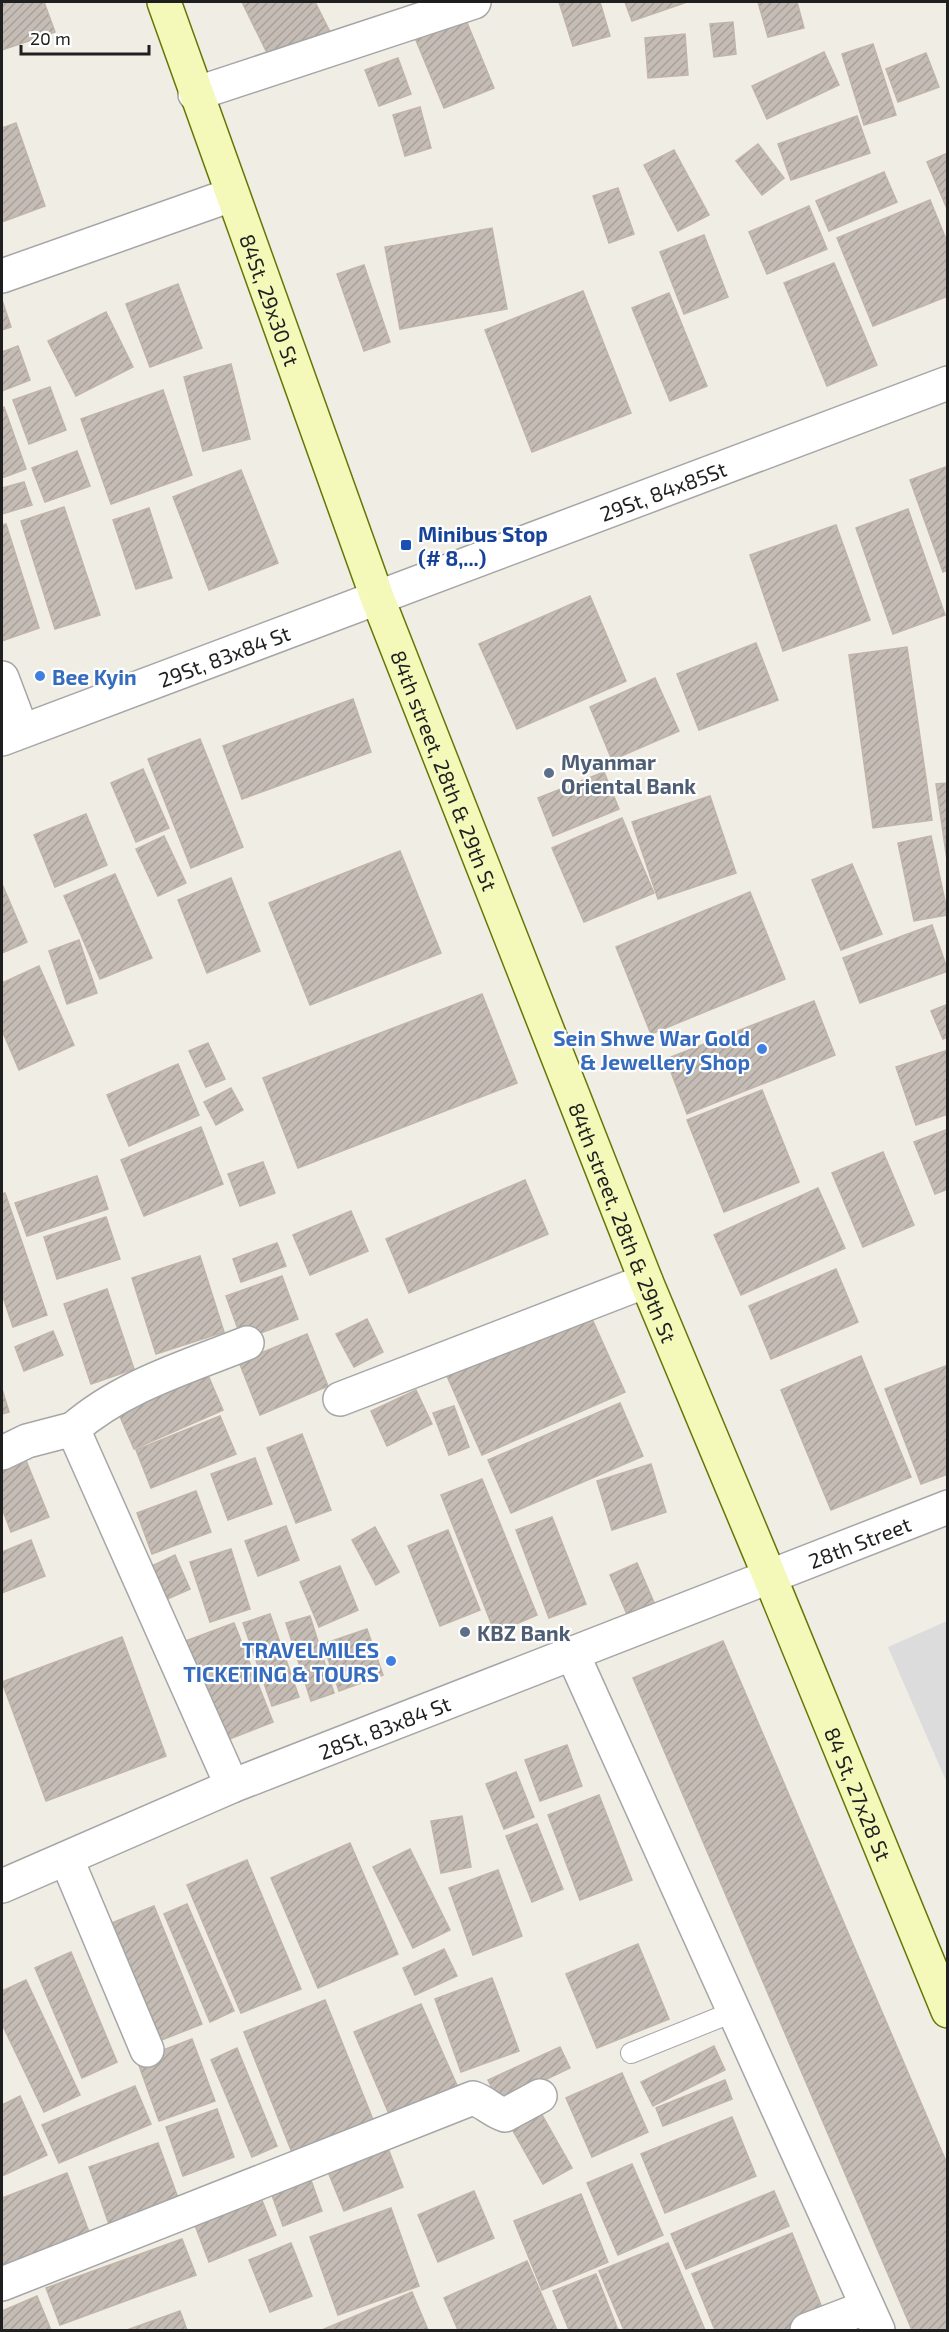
<svg xmlns="http://www.w3.org/2000/svg" width="949" height="2332" font-family="'Exo 2',sans-serif">
<defs>
<pattern id="building-hatch" width="6" height="6" patternUnits="userSpaceOnUse" patternTransform="scale(1.5)"><rect width="6" height="6" fill="#c4bcb5"/><path d="M-1 1l2-2M0 6l6-6M5 7l2-2" fill="none" stroke="#a8a19b"/></pattern>
</defs>
<rect width="100%" height="100%" fill="#f0ede5"/>
<path fill="#dddcdc" d="M 947,1621 L 947,1783 L 888,1647 Z"/>
<path fill="url(#building-hatch)" stroke="#c1b4a8" stroke-width="1.5" d="M 2,2 L 44,2 L 55,32 L 2,50 Z
M 242,2 L 315,2 L 331,34 L 272,63 Z
M 559,2 L 600,2 L 610,36 L 573,46 Z
M 625,2 L 687,2 L 632,21 Z
M 758,2 L 797,2 L 804,28 L 768,37 Z
M 463,13 L 494,88 L 444,108 L 413,33 Z
M 733,22 L 736,54 L 714,57 L 710,24 Z
M 685,34 L 688,75 L 648,78 L 645,38 Z
M 873,44 L 896,115 L 864,125 L 842,54 Z
M 824,52 L 839,85 L 767,119 L 752,86 Z
M 926,53 L 939,87 L 898,102 L 886,69 Z
M 398,58 L 411,94 L 379,106 L 365,70 Z
M 420,107 L 431,148 L 405,156 L 393,115 Z
M 857,116 L 870,153 L 791,180 L 778,144 Z
M 16,123 L 45,206 L 2,222 L 2,128 Z
M 758,144 L 784,178 L 762,195 L 736,161 Z
M 674,150 L 709,215 L 678,231 L 644,165 Z
M 948,153 L 948,211 L 927,162 Z
M 884,172 L 897,202 L 829,231 L 816,201 Z
M 618,188 L 634,234 L 609,243 L 593,196 Z
M 930,200 L 948,244 L 948,296 L 873,326 L 837,238 Z
M 809,206 L 827,249 L 767,274 L 749,232 Z
M 492,228 L 507,309 L 400,329 L 385,247 Z
M 704,235 L 728,297 L 684,314 L 660,252 Z
M 834,263 L 877,365 L 827,386 L 784,283 Z
M 364,265 L 390,342 L 364,351 L 337,274 Z
M 178,284 L 202,348 L 150,367 L 126,304 Z
M 583,291 L 631,413 L 532,452 L 485,330 Z
M 669,293 L 707,386 L 670,401 L 632,308 Z
M 2,300 L 11,327 L 2,330 Z
M 106,312 L 133,367 L 76,396 L 48,341 Z
M 18,346 L 30,380 L 2,391 L 2,352 Z
M 231,364 L 250,439 L 203,451 L 184,377 Z
M 50,387 L 66,430 L 29,444 L 13,400 Z
M 163,390 L 192,475 L 111,504 L 81,419 Z
M 4,407 L 26,469 L 2,478 L 2,408 Z
M 77,451 L 90,486 L 45,502 L 32,468 Z
M 948,466 L 948,570 L 943,572 L 910,480 Z
M 241,470 L 278,563 L 209,590 L 173,497 Z
M 24,482 L 32,505 L 2,514 L 2,488 Z
M 64,507 L 100,615 L 55,629 L 21,521 Z
M 149,508 L 172,578 L 136,589 L 113,520 Z
M 908,509 L 945,615 L 893,634 L 856,528 Z
M 6,524 L 39,628 L 2,641 L 2,525 Z
M 836,525 L 870,620 L 783,651 L 750,555 Z
M 590,596 L 626,681 L 517,729 L 479,644 Z
M 756,643 L 778,700 L 699,730 L 677,674 Z
M 907,647 L 932,820 L 873,828 L 849,655 Z
M 655,678 L 679,731 L 612,760 L 590,707 Z
M 353,699 L 371,752 L 242,799 L 223,746 Z
M 200,739 L 243,847 L 191,868 L 148,759 Z
M 143,769 L 169,828 L 136,842 L 111,783 Z
M 604,772 L 619,809 L 553,836 L 538,798 Z
M 948,783 L 948,867 L 936,784 Z
M 710,796 L 736,873 L 658,899 L 632,822 Z
M 86,814 L 107,865 L 55,887 L 34,835 Z
M 622,818 L 654,893 L 584,922 L 552,848 Z
M 164,836 L 186,883 L 158,896 L 136,849 Z
M 931,836 L 948,915 L 914,921 L 898,843 Z
M 400,851 L 441,953 L 310,1005 L 269,903 Z
M 852,864 L 882,934 L 841,950 L 812,880 Z
M 115,874 L 152,958 L 100,979 L 64,896 Z
M 231,878 L 260,951 L 207,973 L 178,900 Z
M 2,884 L 27,942 L 2,953 Z
M 750,892 L 785,979 L 651,1034 L 616,947 Z
M 932,925 L 948,971 L 860,1003 L 843,958 Z
M 79,940 L 97,993 L 67,1004 L 49,951 Z
M 39,966 L 74,1045 L 19,1070 L 2,1030 L 2,983 Z
M 482,994 L 517,1083 L 298,1168 L 263,1078 Z
M 814,1001 L 835,1055 L 687,1114 L 666,1059 Z
M 948,1004 L 948,1037 L 943,1039 L 931,1011 Z
M 208,1043 L 225,1079 L 206,1087 L 189,1051 Z
M 948,1050 L 948,1114 L 916,1125 L 896,1067 Z
M 178,1064 L 199,1115 L 129,1146 L 107,1095 Z
M 231,1088 L 243,1110 L 216,1125 L 204,1102 Z
M 762,1090 L 799,1182 L 724,1212 L 687,1120 Z
M 201,1127 L 223,1184 L 144,1216 L 121,1160 Z
M 948,1129 L 948,1189 L 935,1194 L 914,1142 Z
M 883,1152 L 914,1225 L 863,1247 L 832,1173 Z
M 263,1162 L 275,1193 L 240,1206 L 228,1174 Z
M 97,1176 L 108,1209 L 27,1236 L 15,1203 Z
M 525,1180 L 548,1234 L 409,1293 L 386,1239 Z
M 818,1188 L 845,1248 L 741,1295 L 714,1235 Z
M 5,1193 L 47,1315 L 13,1327 L 2,1294 L 2,1194 Z
M 351,1211 L 368,1251 L 310,1275 L 293,1235 Z
M 106,1217 L 120,1259 L 57,1279 L 44,1237 Z
M 277,1243 L 286,1266 L 241,1282 L 233,1259 Z
M 200,1256 L 224,1332 L 156,1354 L 132,1278 Z
M 836,1269 L 858,1322 L 771,1359 L 749,1306 Z
M 282,1276 L 298,1319 L 242,1340 L 226,1296 Z
M 107,1289 L 134,1369 L 91,1384 L 64,1304 Z
M 588,1310 L 625,1392 L 482,1455 L 446,1374 Z
M 367,1319 L 383,1352 L 354,1367 L 336,1334 Z
M 53,1331 L 63,1355 L 24,1371 L 15,1347 Z
M 307,1334 L 328,1386 L 260,1415 L 239,1362 Z
M 861,1356 L 911,1477 L 831,1510 L 781,1390 Z
M 948,1365 L 948,1474 L 921,1484 L 885,1389 Z
M 204,1366 L 223,1410 L 134,1449 L 115,1405 Z
M 2,1389 L 9,1412 L 2,1414 Z
M 416,1390 L 432,1424 L 387,1446 L 371,1411 Z
M 620,1403 L 643,1456 L 511,1513 L 488,1460 Z
M 454,1406 L 469,1447 L 449,1455 L 433,1413 Z
M 220,1416 L 236,1454 L 151,1488 L 136,1450 Z
M 302,1434 L 331,1510 L 296,1523 L 267,1448 Z
M 25,1458 L 49,1517 L 11,1532 L 2,1508 L 2,1468 Z
M 255,1458 L 272,1504 L 228,1520 L 211,1474 Z
M 651,1464 L 666,1512 L 612,1530 L 597,1481 Z
M 482,1479 L 537,1615 L 495,1633 L 441,1495 Z
M 196,1491 L 211,1532 L 152,1554 L 137,1513 Z
M 552,1517 L 586,1604 L 549,1618 L 516,1530 Z
M 286,1526 L 299,1560 L 258,1576 L 245,1541 Z
M 375,1527 L 399,1572 L 376,1585 L 352,1540 Z
M 448,1530 L 480,1610 L 440,1626 L 408,1546 Z
M 31,1540 L 45,1576 L 2,1593 L 2,1552 Z
M 231,1549 L 250,1609 L 210,1622 L 190,1562 Z
M 175,1555 L 190,1589 L 156,1604 L 141,1571 Z
M 637,1563 L 656,1607 L 629,1619 L 610,1575 Z
M 340,1566 L 358,1610 L 319,1627 L 300,1582 Z
M 270,1614 L 299,1697 L 272,1706 L 243,1623 Z
M 310,1616 L 334,1693 L 311,1701 L 286,1623 Z
M 234,1623 L 273,1722 L 222,1742 L 183,1642 Z
M 367,1629 L 383,1675 L 339,1691 L 323,1644 Z
M 122,1637 L 166,1756 L 46,1801 L 2,1682 Z
M 723,1641 L 948,2166 L 948,2330 L 912,2330 L 633,1678 Z
M 567,1745 L 582,1786 L 540,1801 L 525,1760 Z
M 516,1772 L 534,1817 L 504,1829 L 486,1784 Z
M 599,1795 L 632,1880 L 580,1900 L 548,1815 Z
M 462,1816 L 471,1867 L 441,1873 L 431,1821 Z
M 537,1824 L 563,1889 L 532,1902 L 506,1836 Z
M 350,1843 L 398,1954 L 318,1988 L 271,1878 Z
M 410,1849 L 450,1930 L 413,1948 L 373,1867 Z
M 247,1860 L 301,1989 L 241,2013 L 187,1885 Z
M 498,1870 L 522,1936 L 473,1955 L 449,1888 Z
M 187,1904 L 234,2011 L 210,2022 L 164,1914 Z
M 154,1906 L 202,2024 L 149,2045 L 102,1927 Z
M 638,1944 L 669,2019 L 597,2048 L 566,1974 Z
M 444,1949 L 457,1976 L 415,1995 L 403,1968 Z
M 71,1952 L 117,2062 L 82,2078 L 35,1968 Z
M 492,1978 L 519,2051 L 461,2072 L 435,1999 Z
M 26,1980 L 80,2095 L 44,2112 L 2,2024 L 2,1991 Z
M 325,2000 L 374,2122 L 293,2155 L 244,2032 Z
M 421,2004 L 460,2092 L 392,2121 L 354,2032 Z
M 192,2039 L 215,2101 L 159,2121 L 137,2060 Z
M 714,2046 L 725,2070 L 653,2106 L 641,2082 Z
M 560,2047 L 570,2068 L 499,2102 L 488,2080 Z
M 237,2048 L 277,2146 L 252,2157 L 211,2060 Z
M 622,2073 L 648,2132 L 592,2157 L 566,2098 Z
M 725,2080 L 732,2099 L 663,2126 L 656,2108 Z
M 135,2086 L 151,2124 L 59,2163 L 42,2125 Z
M 20,2096 L 47,2155 L 2,2176 L 2,2105 Z
M 217,2109 L 234,2157 L 183,2176 L 166,2127 Z
M 541,2113 L 572,2168 L 543,2184 L 512,2129 Z
M 732,2117 L 756,2176 L 665,2213 L 641,2154 Z
M 384,2138 L 403,2187 L 344,2211 L 324,2162 Z
M 158,2143 L 181,2206 L 111,2230 L 89,2167 Z
M 632,2164 L 663,2235 L 618,2255 L 587,2183 Z
M 307,2169 L 322,2211 L 283,2226 L 268,2184 Z
M 67,2173 L 92,2240 L 2,2274 L 2,2198 Z
M 257,2188 L 276,2235 L 209,2262 L 191,2215 Z
M 474,2191 L 494,2238 L 438,2262 L 418,2215 Z
M 774,2191 L 789,2226 L 686,2269 L 671,2234 Z
M 581,2194 L 608,2262 L 542,2290 L 514,2221 Z
M 391,2208 L 419,2286 L 338,2315 L 310,2237 Z
M 792,2233 L 825,2315 L 787,2330 L 715,2330 L 692,2274 Z
M 182,2239 L 196,2275 L 60,2325 L 46,2288 Z
M 291,2243 L 312,2296 L 270,2312 L 249,2260 Z
M 668,2243 L 705,2330 L 624,2330 L 599,2271 Z
M 527,2261 L 557,2330 L 458,2330 L 444,2298 Z
M 596,2274 L 618,2330 L 569,2330 L 553,2291 Z
M 412,2292 L 428,2330 L 322,2330 Z
M 37,2296 L 51,2330 L 4,2330 L 2,2325 L 2,2311 Z
M 180,2311 L 187,2330 L 127,2330 Z"/>
<g fill="none" stroke-linecap="round" stroke-linejoin="round">
<g stroke="#a6a6a6" stroke-width="22">
<path id="service" d="M 631,2053 L 733,2012"/>
</g>
<g stroke="#a6a6a6" stroke-width="36">
<g id="minor">
<path d="M 195,94 L 474,2"/>
<path d="M 2,276 L 231,195"/>
<path d="M 2,678 L 22,731"/>
<path id="s1" d="M 2,739 L 948,383"/>
<path d="M 340,1399 L 646,1281"/>
<path d="M 73,1429 C 122,1386 187,1367 247,1343"/>
<path d="M 2,1453 L 27,1441 L 73,1429 L 232,1786"/>
<path d="M 573,1655 L 878,2330"/>
<path d="M 67,1860 L 147,2050"/>
<path id="s2" d="M 2,1886 L 232,1786 L 948,1507"/>
<path d="M 2,2284 L 473,2098 C 485,2102 492,2111 505,2115 L 540,2096"/>
<path d="M 807,2330 L 867,2307"/>
</g>
</g>
<g stroke="#667605" stroke-width="36">
<g id="secondary">
<path id="s3" d="M 164,2 L 377,597 L 646,1281 L 769,1575 L 948,2011"/>
</g>
</g>
<use href="#service" stroke="#fff" stroke-width="20"/>
<use href="#minor" stroke="#fff" stroke-width="33"/>
<use href="#secondary" stroke="#f4f9ba" stroke-width="33"/>
</g>
<rect fill="#1a4fb4" stroke="#fff" stroke-width="2" x="400" y="539" width="12" height="12" rx="3"/>
<g fill="#3f7fe0" stroke="#fff" stroke-width="2">
<circle cx="40" cy="676" r="6"/>
<circle cx="762" cy="1049" r="6"/>
<circle cx="391" cy="1661" r="6"/>
</g>
<g fill="#5c6f8a" stroke="#fff" stroke-width="2">
<circle cx="549" cy="773" r="6"/>
<circle cx="465" cy="1632" r="6"/>
</g>
<g text-anchor="middle" dominant-baseline="central" stroke-width="4.5" stroke-linejoin="round" paint-order="stroke">
<g font-size="21" fill="#1f1f1f" stroke="#fff">
<text stroke="none"><textPath href="#s3" startOffset="316">84St, 29x30 St</textPath></text>
<text stroke="none"><textPath href="#s1" startOffset="706">29St, 84x85St</textPath></text>
<text stroke="none"><textPath href="#s1" startOffset="237">29St, 83x84 St</textPath></text>
<text stroke="none"><textPath href="#s3" startOffset="818">84th street, 28th &amp; 29th St</textPath></text>
<text stroke="none"><textPath href="#s3" startOffset="1304">84th street, 28th &amp; 29th St</textPath></text>
<text stroke="none"><textPath href="#s2" startOffset="924">28th Street</textPath></text>
<text stroke="none"><textPath href="#s2" startOffset="414">28St, 83x84 St</textPath></text>
<text stroke="none"><textPath href="#s3" startOffset="1922">84 St, 27x28 St</textPath></text>
</g>
<g font-size="21" font-weight="bold" fill="#164399" stroke="#fff" text-anchor="start">
<text x="418" y="533">Minibus Stop<tspan x="418" dy="24">(# 8,...)</tspan></text>
</g>
<g font-size="21" font-weight="bold" fill="#366cbe" stroke="#fff" text-anchor="end">
<text x="52" y="676" text-anchor="start">Bee Kyin</text>
<text x="750" y="1037">Sein Shwe War Gold<tspan x="750" dy="24">&amp; Jewellery Shop</tspan></text>
<text x="379" y="1649">TRAVELMILES<tspan x="379" dy="24">TICKETING &amp; TOURS</tspan></text>
</g>
<g font-size="21" font-weight="bold" fill="#4e5e75" stroke="#fff" text-anchor="start">
<text x="561" y="761">Myanmar<tspan x="561" dy="24">Oriental Bank</tspan></text>
<text x="477" y="1632">KBZ Bank</text>
</g>
</g>
<rect width="949" height="2332" fill="none" stroke="#1f1f1f" stroke-width="6"/>
<path d="M21 45v9h128v-9" fill="none" stroke="#1f1f1f" stroke-width="3"/>
<text x="30" y="45" font-size="18" fill="#1f1f1f" stroke="#ffffff" stroke-width="4.5" paint-order="stroke">20 m</text>
</svg>
